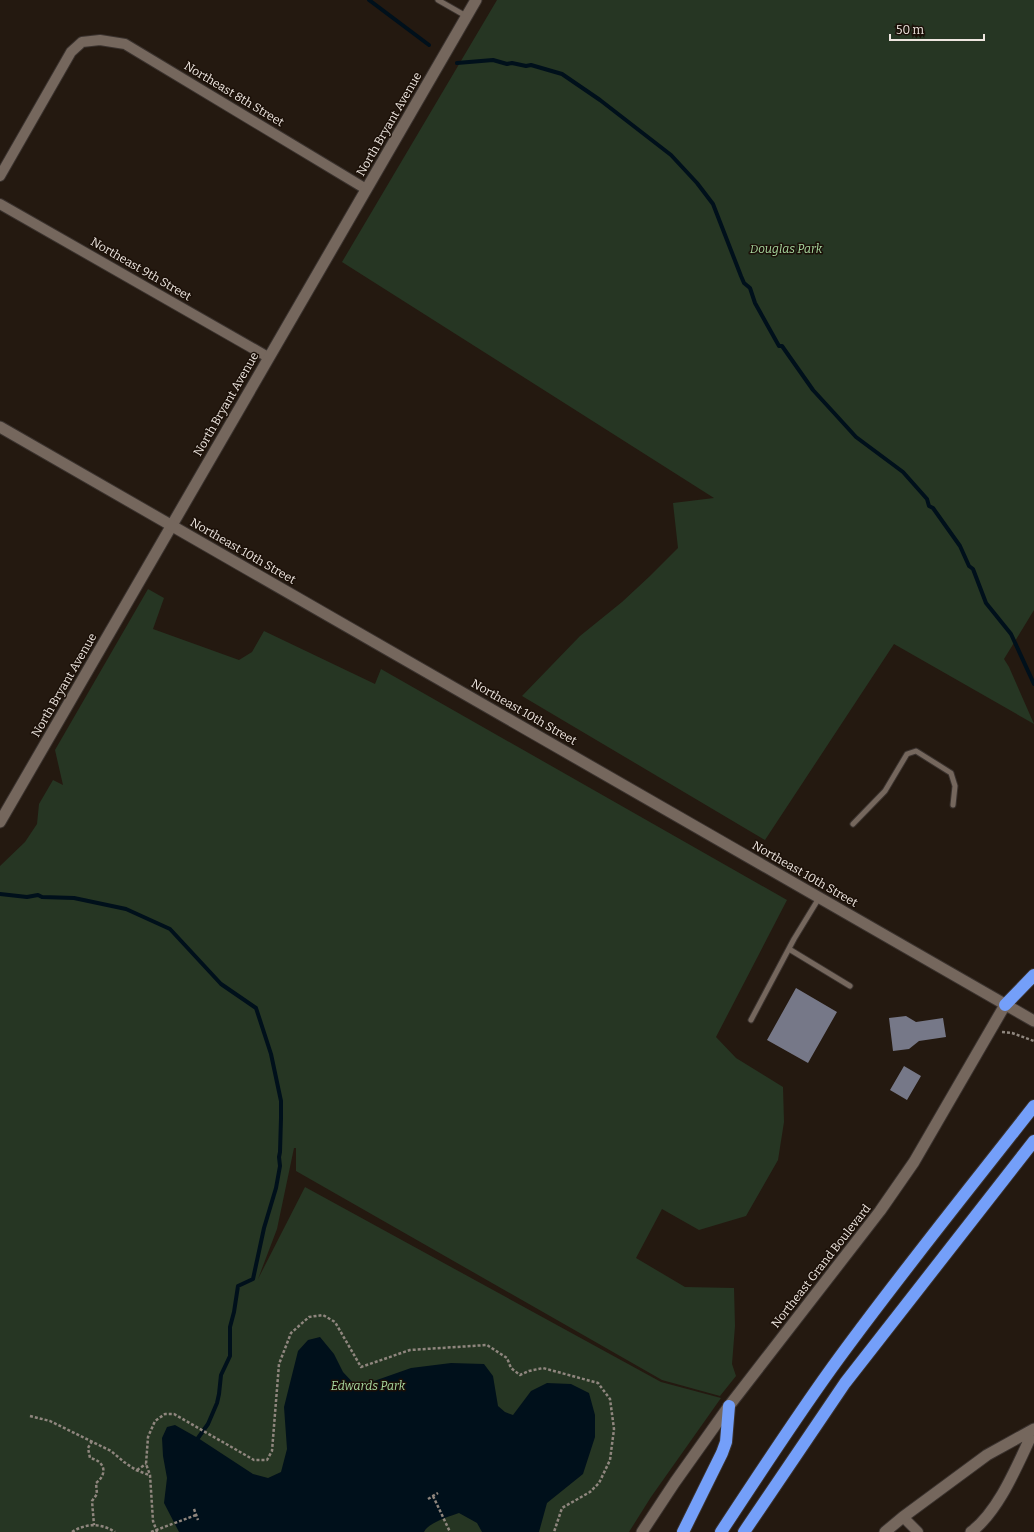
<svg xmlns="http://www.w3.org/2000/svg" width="1034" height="1532" font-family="Bitter,serif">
<rect width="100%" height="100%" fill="#241910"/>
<path fill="#263623" d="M 497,0 L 1034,0 L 1034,610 L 1004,659 L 1009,667 L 1034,724 L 894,644 L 765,840 L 522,696 L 580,636 L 622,602 L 650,576 L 678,548 L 673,503 L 714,498 L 342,262 Z
M 148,589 L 164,598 L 153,629 L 239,660 L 252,652 L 264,631 L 375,684 L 381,669 L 787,900 L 716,1037 L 736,1058 L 783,1087 L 784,1122 L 778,1160 L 746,1216 L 699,1230 L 662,1209 L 636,1258 L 685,1287 L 734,1288 L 735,1326 L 732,1364 L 736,1376 L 720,1396 L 662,1380 L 296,1171 L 296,1148 L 294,1148 L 277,1229 L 258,1279 L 305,1187 L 661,1382 L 721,1398 L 651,1497 L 629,1532 L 0,1532 L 0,866 L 25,842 L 37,824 L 39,804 L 53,780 L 63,785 L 55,750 Z"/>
<path fill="#00101b" d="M 320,1337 L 334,1354 L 343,1372 L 357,1387 L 411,1368 L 451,1363 L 484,1364 L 493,1376 L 498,1406 L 505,1412 L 513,1415 L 531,1391 L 547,1383 L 571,1384 L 589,1393 L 595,1415 L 595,1437 L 583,1474 L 547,1503 L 539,1532 L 482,1532 L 477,1523 L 459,1513 C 450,1516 428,1523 424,1532 L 179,1532 L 164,1503 L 167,1478 L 163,1456 L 162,1438 L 167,1427 L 175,1425 L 198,1438 L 253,1474 L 268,1478 L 281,1472 L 287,1449 L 284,1407 L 298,1351 L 308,1340 Z"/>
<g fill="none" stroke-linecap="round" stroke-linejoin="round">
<path stroke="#00101b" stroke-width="4" d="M 369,0 L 429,45
M 457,63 L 493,60 L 507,64 L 512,63 L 526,66 L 531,65 L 562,74 L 600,100 L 671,155 L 697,183 L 713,204 L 741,276 L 744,283 L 750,288 L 755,303 L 779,346 L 782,346 L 813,390 L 835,414 L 856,437 L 903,472 L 927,499 L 929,506 L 933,508 L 960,546 L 969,566 L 973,569 L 986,603 L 1011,634 L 1034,684
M 0,894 L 27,897 L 38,895 L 42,897 L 74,898 L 126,909 L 170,929 L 221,984 L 256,1008 L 271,1054 L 281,1101 L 281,1118 L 280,1152 L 279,1157 L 280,1166 L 276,1188 L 264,1228 L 253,1279 L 238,1286 L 234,1312 L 230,1327 L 230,1356 L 221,1375 L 219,1394 L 217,1403 L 208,1424 L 198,1438"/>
</g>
<path fill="#767888" d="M 796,988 L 837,1012 L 808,1063 L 767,1040 Z
M 906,1016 L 916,1022 L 943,1018 L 946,1037 L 919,1041 L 909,1049 L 893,1051 L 889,1018 Z
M 904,1066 L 921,1076 L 907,1100 L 890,1090 Z"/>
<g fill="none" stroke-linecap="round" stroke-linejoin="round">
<g stroke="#3a322e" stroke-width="7">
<path id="service" d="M 438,0 L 466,16
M 853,824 L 885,791 L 907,754 L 916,751 L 951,773 L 955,786 L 953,805
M 789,949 L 850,986
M 751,1020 L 794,939 L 819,898"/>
</g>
<g stroke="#3a322e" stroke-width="12">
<path id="minor" d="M 0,176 L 71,52 L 82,42 L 100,40 L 125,44 L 366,189
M 0,204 L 268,357
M 903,1517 L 918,1532"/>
</g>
<g stroke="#3a322e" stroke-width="13">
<path id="tertiary" d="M 0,822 L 476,0"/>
</g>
<g stroke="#3a322e" stroke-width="13">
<path id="secondary" d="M 0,427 L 1034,1021
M 642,1532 L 675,1482 L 729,1406 L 880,1211 L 914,1162 L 1005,1005
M 885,1532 L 903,1517 L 987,1455 L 1034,1429
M 971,1532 C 1000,1510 1018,1463 1034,1430"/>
</g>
<g stroke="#3a322e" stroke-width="14">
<path id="motorway" d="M 1005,1005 L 1034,975
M 683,1532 L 722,1453 L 726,1442 L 729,1406
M 721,1532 C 757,1477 793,1422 831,1369 C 896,1279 966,1193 1034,1106
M 744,1532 L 845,1383 L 1034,1141"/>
</g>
<path stroke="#8f867e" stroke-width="2.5" stroke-dasharray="3 2" stroke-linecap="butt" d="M 1002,1032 L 1012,1033 L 1034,1041
M 30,1416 L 50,1421 L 111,1451 L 124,1462 L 136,1470 L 149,1475
M 92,1441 L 88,1448 L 90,1458 C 105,1461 108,1474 96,1483 L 97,1494 L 92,1501 L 94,1525
M 137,1470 L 146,1464
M 433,1496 L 450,1532
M 428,1499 L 438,1493
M 194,1509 L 198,1520
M 72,1532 C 86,1523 101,1523 115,1532
M 151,1532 L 196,1515
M 157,1532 L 153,1521 L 150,1475 L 146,1464 L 148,1437 L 155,1421 L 165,1414 L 174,1414 L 254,1460 L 267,1460 L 272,1451 L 279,1364 L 291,1333 L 309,1317 L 323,1315 L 335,1322 L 361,1367 L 410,1350 L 487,1345 L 507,1358 L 511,1368 L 520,1375 L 529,1371 L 543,1368 L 598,1383 L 610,1399 L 614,1429 L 610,1460 L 599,1483 L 590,1492 L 562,1508 L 554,1532"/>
<use href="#service" stroke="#75675d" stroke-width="5"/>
<use href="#minor" stroke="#75675d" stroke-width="10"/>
<use href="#tertiary" stroke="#75675d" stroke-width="11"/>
<use href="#secondary" stroke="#75675d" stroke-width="11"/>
<use href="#motorway" stroke="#749ff9" stroke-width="12"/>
</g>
<g text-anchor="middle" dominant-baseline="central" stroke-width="3" stroke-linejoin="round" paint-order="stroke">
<g font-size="12" fill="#eee6e0" stroke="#1b1008">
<text transform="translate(234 94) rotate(31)">Northeast 8th Street</text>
<text transform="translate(389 124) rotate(-60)">North Bryant Avenue</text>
<text transform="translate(141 269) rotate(30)">Northeast 9th Street</text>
<text transform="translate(226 404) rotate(-60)">North Bryant Avenue</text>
<text transform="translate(243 551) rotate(30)">Northeast 10th Street</text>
<text transform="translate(64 685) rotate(-60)">North Bryant Avenue</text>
<text transform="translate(524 712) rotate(30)">Northeast 10th Street</text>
<text transform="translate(805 874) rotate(30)">Northeast 10th Street</text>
<text transform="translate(821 1266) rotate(-52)">Northeast Grand Boulevard</text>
</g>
<g font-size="12" font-style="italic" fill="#a8d8a0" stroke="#1b1008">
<text x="786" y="249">Douglas Park</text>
<text x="368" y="1386">Edwards Park</text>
</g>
</g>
<path d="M890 34v6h94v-6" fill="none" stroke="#eee6e0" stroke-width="2"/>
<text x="896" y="34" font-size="12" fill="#eee6e0" stroke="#1b1008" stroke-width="3" paint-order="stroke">50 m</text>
</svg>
